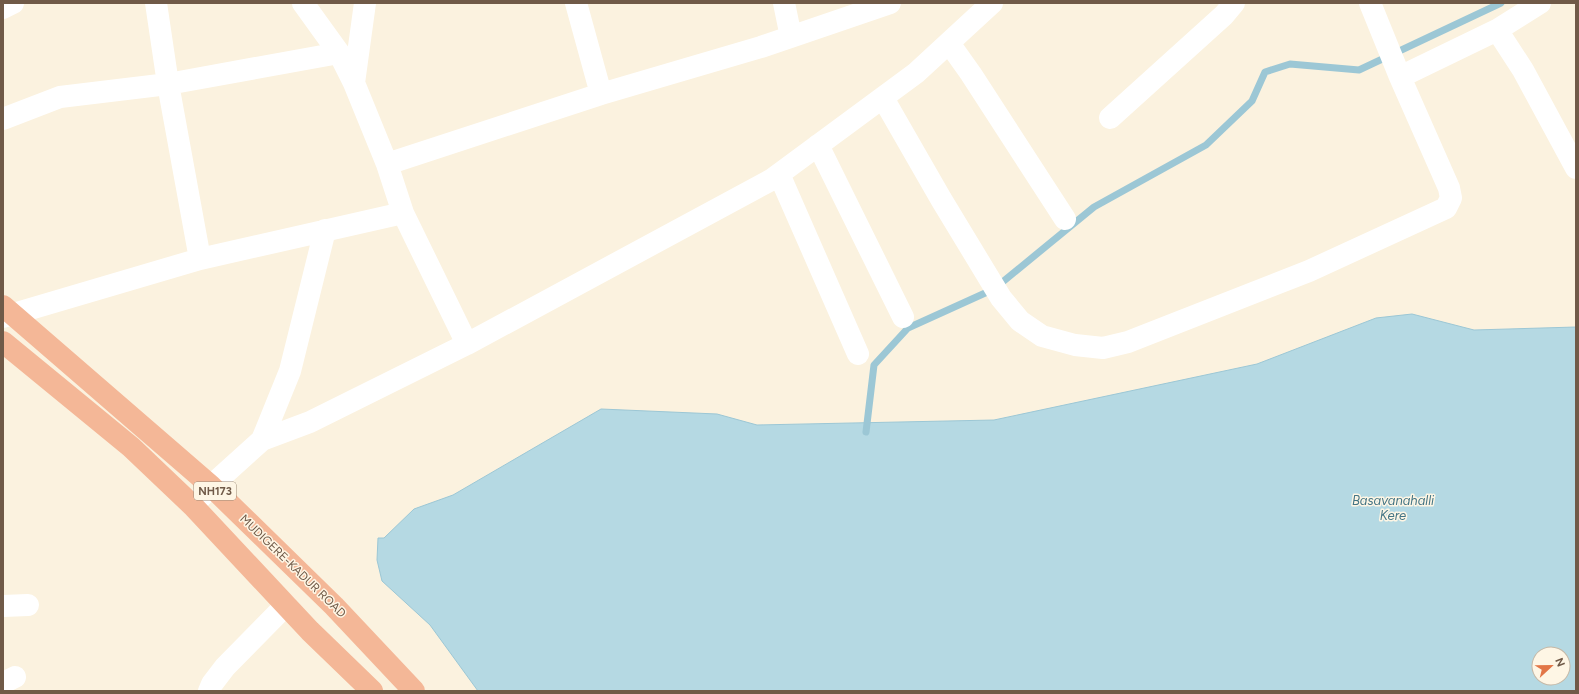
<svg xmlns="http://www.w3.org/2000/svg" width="1579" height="694" font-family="Figtree,sans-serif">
<rect width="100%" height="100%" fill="#fbf2df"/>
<path fill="#b5d9e3" stroke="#9cc7d5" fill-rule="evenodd" d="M 1412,314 L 1474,330 L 1576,327 L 1576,691 L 478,691 L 430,625 L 382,581 L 377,560 L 378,538 L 384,538 L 414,509 L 453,495 L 601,409 L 717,414 L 757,425 L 994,420 L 1257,364 L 1376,318 ZM 1539,654 L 1563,654 L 1563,678 L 1539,678 Z"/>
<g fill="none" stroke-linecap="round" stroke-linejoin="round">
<path stroke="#9cc7d5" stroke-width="7" d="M 866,432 L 874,365 L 908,328 L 994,289 L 1094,207 L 1206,145 L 1252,101 L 1265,72 L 1290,64 L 1359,70 L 1501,3"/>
<path stroke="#fff" stroke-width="22" d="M 156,3 L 168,84 L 200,259
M 303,3 L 339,53 L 354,83 L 387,164 L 403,213 L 467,344
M 576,3 L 601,94
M 784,3 L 791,37
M 3,8 L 13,3
M 1497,30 L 1523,70 L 1576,168
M 949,43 L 971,74 L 1065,219
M 1400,77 L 1497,30 L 1540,3
M 354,83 L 365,3
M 883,98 L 941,199 L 1001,298 L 1020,321 L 1042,336 L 1075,345 L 1103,348 L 1128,342 L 1309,271 L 1446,208 L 1451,198 L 1449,188 L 1400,77 L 1370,3
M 1110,118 L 1224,15 L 1234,3
M 3,119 L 60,97 L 168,84 L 339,53
M 818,145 L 903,317
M 387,164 L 601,94 L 761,47 L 890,3
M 779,174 L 858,354
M 3,317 L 200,259 L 403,213
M 262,440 L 310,422 L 467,344 L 771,180 L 916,73 L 992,3
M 193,506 L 211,486 L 262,440 L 290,371 L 325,230
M 3,606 L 28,605
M 3,683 L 15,677
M 209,691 L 212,684 L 225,667 L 286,605"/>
<path stroke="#f4b797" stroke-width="22" d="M 3,306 L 211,486 L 334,606 L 414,691
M 3,342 L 131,447 L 193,506 L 310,631 L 372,691"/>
</g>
<g text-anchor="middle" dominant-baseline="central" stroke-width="3" stroke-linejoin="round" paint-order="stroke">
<rect fill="#fef6e5" stroke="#9b8977" stroke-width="1" x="194" y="482" width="42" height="18" rx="3"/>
<g font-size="11" font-weight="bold" fill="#705a48">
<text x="215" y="491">NH173</text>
</g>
<g font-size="12" fill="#705a48" stroke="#fef6e5">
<text transform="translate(293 566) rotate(44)">MUDIGERE-KADUR ROAD</text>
</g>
<g font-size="13" font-style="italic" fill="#437484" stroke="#fef6e5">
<text x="1393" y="500">Basavanahalli<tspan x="1393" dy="15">Kere</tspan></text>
</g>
</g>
<rect width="1579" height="694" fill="none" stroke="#705a48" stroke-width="8"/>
<g transform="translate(1551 666) rotate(68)"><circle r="19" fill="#fef6e5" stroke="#c5b8a6"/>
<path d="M0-3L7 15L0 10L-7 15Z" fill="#e27647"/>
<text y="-6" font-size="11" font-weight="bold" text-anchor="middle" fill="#705a48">N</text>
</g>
</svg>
